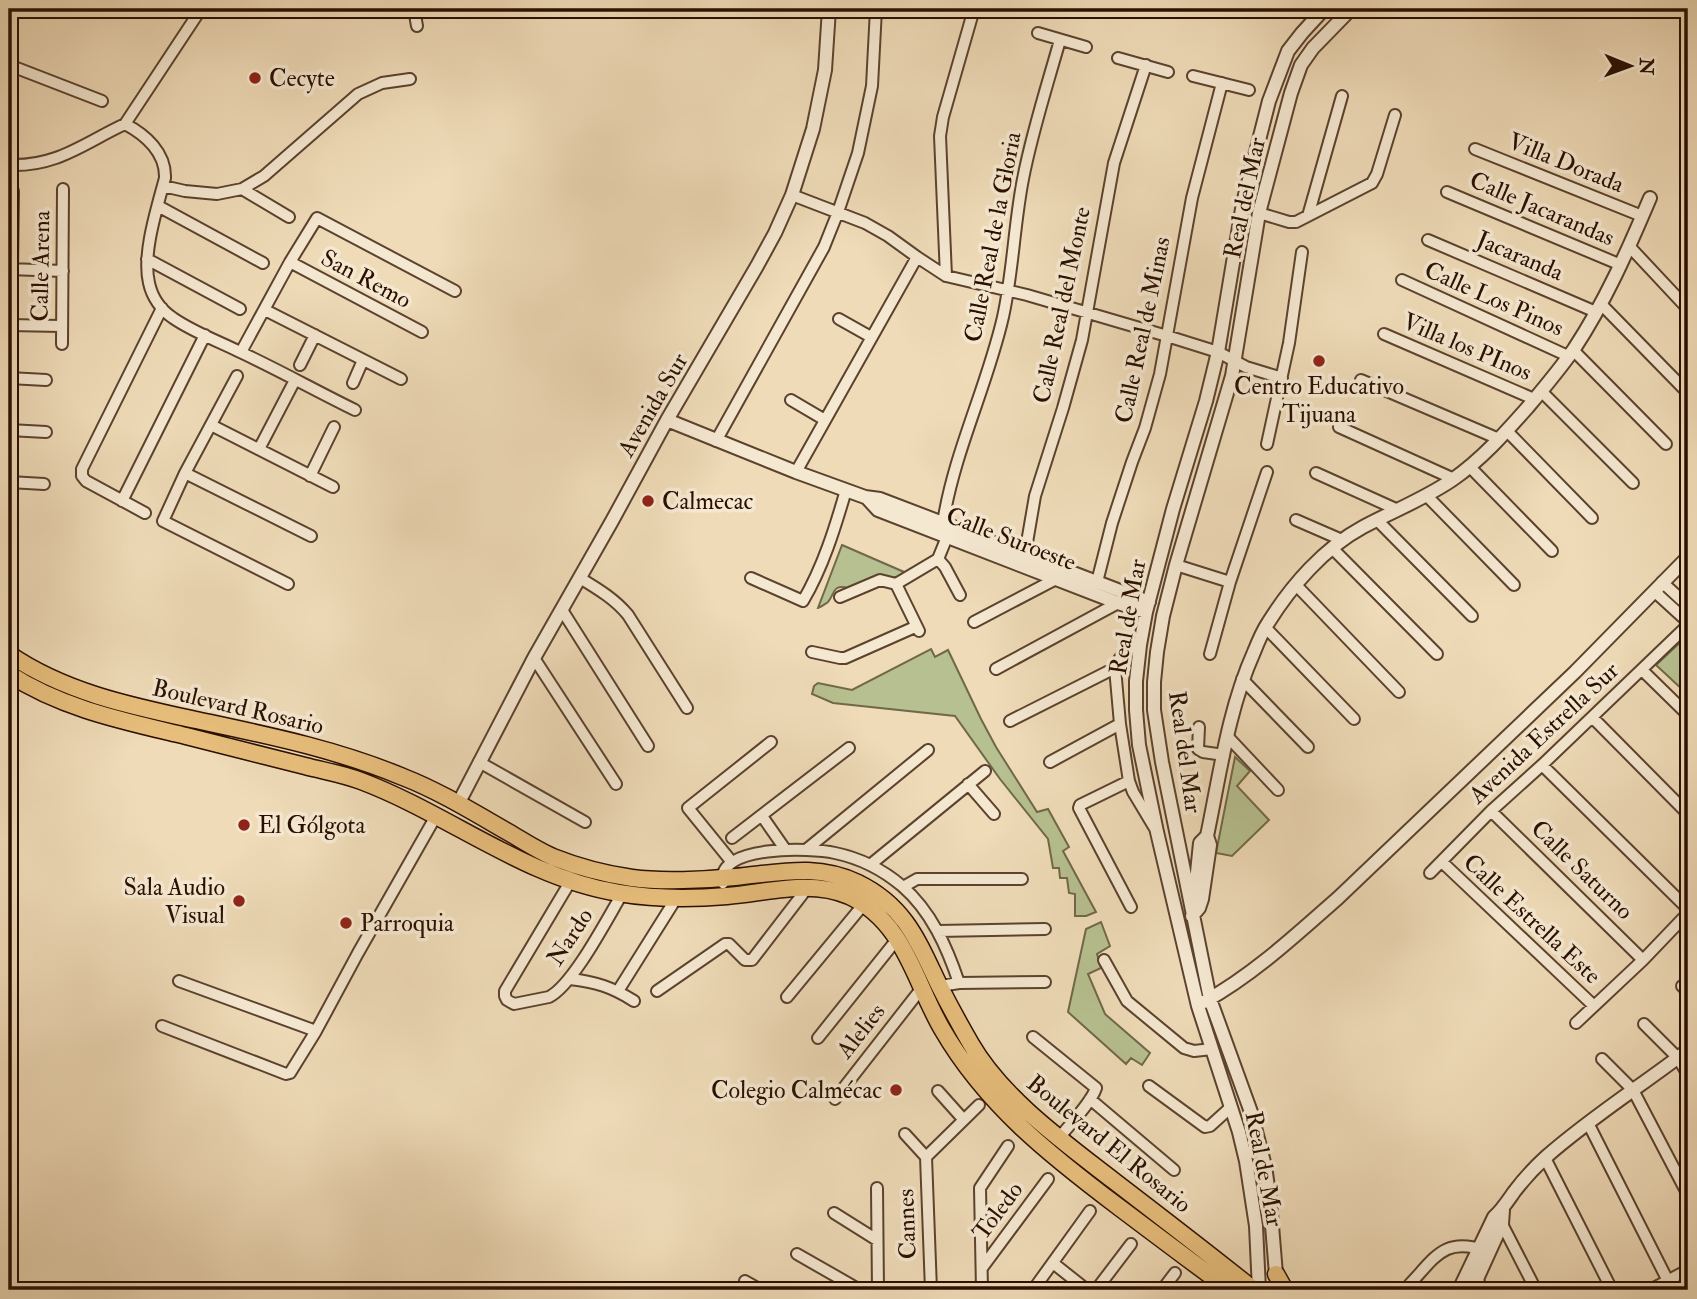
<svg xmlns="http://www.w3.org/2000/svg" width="1697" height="1299" font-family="'IM FELL Double Pica',serif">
<rect width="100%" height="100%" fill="#efdbb8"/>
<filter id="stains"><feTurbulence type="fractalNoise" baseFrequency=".00286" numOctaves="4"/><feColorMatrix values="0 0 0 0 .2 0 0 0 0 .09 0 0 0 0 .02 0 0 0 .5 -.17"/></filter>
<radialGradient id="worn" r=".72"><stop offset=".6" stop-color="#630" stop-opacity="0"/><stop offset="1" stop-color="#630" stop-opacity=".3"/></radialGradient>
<path fill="#b7c090" stroke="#706848" stroke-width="2" d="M 842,545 L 911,575 L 899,582 L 848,588 C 832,584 835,594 828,602 C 827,603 819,608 818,608 Z
M 1688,635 L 1688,688 L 1685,692 L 1656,665 Z
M 931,649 L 935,657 L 948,650 L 981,719 L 996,747 L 1037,812 L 1048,809 L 1069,847 L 1063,851 L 1096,912 L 1086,916 L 1075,916 L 1075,894 L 1069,893 L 1067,878 L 1060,878 L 1059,868 L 1053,868 L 1048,839 L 1000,779 L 955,716 L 833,703 L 812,694 L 814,686 L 818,683 L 852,690 Z
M 1235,757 L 1250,771 L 1237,786 L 1269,820 L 1232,856 L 1216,853 Z
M 1101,922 L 1110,946 L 1097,954 L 1101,968 L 1088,974 L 1105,1014 L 1150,1053 L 1142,1065 L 1131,1058 L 1126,1064 L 1068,1012 L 1086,929 Z"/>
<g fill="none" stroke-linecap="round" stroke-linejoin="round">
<g stroke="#5b422e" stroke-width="14">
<path id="minor" d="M 414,9 L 417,26
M 1038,33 L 1086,47
M 1118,58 L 1168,72
M 9,65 L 102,101
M 1193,76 L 1249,90
M 125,124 L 201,9
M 1475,149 L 1642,216
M 9,165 C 57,167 84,143 125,124 C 146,135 166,153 165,178 C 157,208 142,254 149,283 C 152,297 161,310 173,318 C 193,332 218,341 240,352 C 279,370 316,391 355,410
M 163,186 L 185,191 L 217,194 L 242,189 L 264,176 L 358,94 L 382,83 L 410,79
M 242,189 L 289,217
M 1447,192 L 1621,265
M 792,195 L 865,223 L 888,236 L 917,257 L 946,276 L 1027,295 L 1167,336 L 1218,352 L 1246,367 L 1282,378
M 158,206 L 263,263
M 1259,213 L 1289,222 L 1296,222 L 1372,183 L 1377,174 L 1395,115
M 1308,216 L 1342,96
M 1428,240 L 1596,312
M 1629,246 L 1688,309
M 147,259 L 240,309
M 290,262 L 422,332
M 9,269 L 63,271
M 12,269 L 13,191
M 946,276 L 940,136 L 943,117 L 974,9
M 1402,280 L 1568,356
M 1601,304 L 1688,393
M 265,310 L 401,379
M 839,319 L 871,337
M 9,325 L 61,326
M 1384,334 L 1534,399
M 62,344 L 63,189
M 1573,350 L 1666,444
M 241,352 L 290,262 L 317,218 L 455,291
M 300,365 L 315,335
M 237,376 L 185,473 L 163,521 L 288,584
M 9,378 L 46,380
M 1361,380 L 1499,439
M 353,383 L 363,360
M 1541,391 L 1633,483
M 791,400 L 825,420
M 211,425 L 333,487
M 1339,427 L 1454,479
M 9,430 L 46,432
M 1507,431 L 1592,518
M 716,441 L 824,247 L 838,212 L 858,153 L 872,86 L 876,9
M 1267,444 L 1289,343 L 1302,252
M 259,449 L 295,380
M 1469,466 L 1552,551
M 796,472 L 917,257
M 185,473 L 311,536
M 1316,473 L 1398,510
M 310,476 L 334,427
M 9,482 L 44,484
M 1427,496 L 1514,585
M 122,501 L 205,335
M 145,513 L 86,481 L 82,476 L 82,469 L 162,308
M 1296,520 L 1342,540
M 1377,520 L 1472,616
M 943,523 C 954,452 987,387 1003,317 C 1013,272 1014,225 1023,179 C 1032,132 1047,86 1060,40
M 1332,548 L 1437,654
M 1025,554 L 1035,496 L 1063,408 L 1082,340 L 1114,163 L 1146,65
M 938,559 L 945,567 L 960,595
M 938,559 L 947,537
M 1176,565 L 1230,582
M 580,578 C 598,589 615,599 628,615 L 687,708
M 751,578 L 803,601 C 823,567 835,528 846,490
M 1097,582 L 1112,523 L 1132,462 L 1145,428 L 1160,374 L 1192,198 L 1222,83
M 1662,582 L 1688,606
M 896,584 L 919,631
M 1296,585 L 1399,692
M 1654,591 L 1688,622
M 840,597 L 880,580 L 896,584 L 938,559
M 562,610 L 648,746
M 974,622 L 1056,579
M 1265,627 L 1354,719
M 812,652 L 840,658 L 845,658 L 915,627
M 1210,654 L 1230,582 L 1267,472
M 534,658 L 616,784
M 1115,668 L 1120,724 L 1129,781 L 1133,792 L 1154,827
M 996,669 L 1118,603
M 1642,670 L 1688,715
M 1242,679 L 1308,747
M 1592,717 L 1688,814
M 1010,721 L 1115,668 C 1120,655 1126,648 1140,645
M 1199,727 L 1198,749 L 1203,752 L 1224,755
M 1228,737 L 1278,790
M 479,762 L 585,822
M 1050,762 L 1120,724
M 1542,765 L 1688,909
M 1129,781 L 1080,805 L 1079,808 L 1131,907
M 968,784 L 994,814
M 1491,811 L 1643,960
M 762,816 L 785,849
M 732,838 L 849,748
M 807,849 L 928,750
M 731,861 L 688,808 L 771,742
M 1442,862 L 1594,1006
M 870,865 L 985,771
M 1430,873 L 1491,811 L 1542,765 L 1688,625
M 570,882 L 505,991 L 505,996 L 507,1000 L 514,1004 L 549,997 C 573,985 607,919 622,894
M 723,883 C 715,844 812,848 835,853 C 859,858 883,870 902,886 C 931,911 947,947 959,983
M 903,887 L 917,879 L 1022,879
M 938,931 L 1045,929
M 1104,960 L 1127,1001 L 1184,1048 L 1194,1051 L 1212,1049
M 570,979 C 596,982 612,987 634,1001
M 179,981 L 316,1031
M 940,986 L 959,983 L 1045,982
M 1682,986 L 1688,992
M 618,991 L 677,897
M 657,991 L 725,944 L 729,944 L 745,960 L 752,960 L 808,887
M 787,997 L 863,905
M 1576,1023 L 1643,960 L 1688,913
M 1644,1024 L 1678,1058 L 1688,1075
M 162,1026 L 286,1074 L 290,1073 L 316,1031 L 358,953 L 436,816
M 1033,1037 L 1096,1088 C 1091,1103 1070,1124 1059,1138
M 818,1038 L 898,938
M 1602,1059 L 1633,1090 L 1688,1195
M 1149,1086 L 1205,1127 L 1210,1126 L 1231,1107
M 938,1091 L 963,1119
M 835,1099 L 921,989
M 1090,1099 L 1174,1170
M 1588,1123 L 1668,1281
M 905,1134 L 926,1157
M 1545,1158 L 1612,1290
M 877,1188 L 878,1290
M 834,1213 L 877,1240
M 1499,1222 L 1502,1224 L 1536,1290
M 797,1254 L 860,1290
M 1053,1263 L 1087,1290
M 982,1268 L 1048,1179
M 1478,1280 L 1482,1290
M 745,1281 L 761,1290
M 1409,1285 C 1435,1258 1444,1236 1486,1251
M 931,1290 L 926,1157 L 979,1105
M 982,1290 L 980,1188 L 1008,1146
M 1033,1290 L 1090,1211
M 1096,1290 L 1131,1244
M 1162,1290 L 1175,1273
M 1650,1290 L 1688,1270"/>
</g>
<g stroke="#5b422e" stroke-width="16">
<path id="tertiary" d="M 667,420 L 796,472 L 865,497 L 880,499 L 1149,602
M 866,497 L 878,510 L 1118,603 L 1146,612
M 458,804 L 534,658 L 612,521 L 667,420 L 757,266 L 775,233 L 792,195 L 813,129 L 825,70 L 829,9
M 1195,892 L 1200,843 L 1207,836
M 1192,916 L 1199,908 L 1202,899 L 1210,845 L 1207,836 C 1220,774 1228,710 1254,652 C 1258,642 1262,632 1268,623 C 1291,586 1324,548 1363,527 C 1393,511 1424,499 1452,480 C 1481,460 1505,433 1528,407 C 1544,388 1560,369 1574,349 C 1605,302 1628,250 1650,198
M 1204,1002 C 1253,975 1296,935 1338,898 L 1575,672 L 1688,557
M 1276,1274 L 1270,1201 L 1265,1166 L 1251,1112 L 1210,999 L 1162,762 L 1154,710 L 1154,682 L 1157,652 L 1163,616 L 1176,565 L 1232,376 L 1259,213 L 1291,93 L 1301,65 L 1313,48 L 1351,9
M 1259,1290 L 1256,1226 L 1246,1161 L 1239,1132 L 1198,1006 L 1157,832 L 1139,745 L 1136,710 L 1136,681 L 1140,645 L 1146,612 L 1173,509 L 1206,401 L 1218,352 L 1243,203 L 1269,101 L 1288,51 L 1302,33 L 1324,9
M 1459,1290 L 1494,1217 C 1502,1210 1507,1202 1514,1192 C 1523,1180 1535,1167 1546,1157 C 1590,1118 1641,1086 1688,1050
M 1472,1290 L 1502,1224 L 1503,1210"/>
</g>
<g stroke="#2a0f00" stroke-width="19">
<path id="primary" d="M 9,654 C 64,692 131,706 196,720 C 266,735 336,749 403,777 C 439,791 473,812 508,832 C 522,840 537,850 553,857 C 578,867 605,874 632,878 C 661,882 705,880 735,877 C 779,873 816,863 858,883 C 905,906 918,941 939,985 C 949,1005 960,1025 971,1044 C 1002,1098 1065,1143 1114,1181 C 1161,1217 1208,1253 1254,1290
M 9,674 C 63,709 124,721 186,736 C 226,746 265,756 305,766 C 324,771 343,774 361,781 C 449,814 525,878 619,893 C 654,899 692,899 727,896 C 767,893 810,879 849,896 C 905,922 914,981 942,1029 C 986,1105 1051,1156 1120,1208 C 1156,1235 1193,1263 1230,1290
M 1276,1274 L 1285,1290"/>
</g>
<use href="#minor" stroke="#f5e8d1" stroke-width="10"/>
<use href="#tertiary" stroke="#f5e8d1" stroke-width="12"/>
<use href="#primary" stroke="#e8be7c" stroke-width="16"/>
</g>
<g fill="#8f2418" stroke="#f5e8d1" stroke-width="2.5">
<circle cx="255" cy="78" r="7"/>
<circle cx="1319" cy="361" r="7"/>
<circle cx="648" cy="501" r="7"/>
<circle cx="244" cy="825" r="7"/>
<circle cx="239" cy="901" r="7"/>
<circle cx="346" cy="923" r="7"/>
<circle cx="896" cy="1090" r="7"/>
</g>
<g text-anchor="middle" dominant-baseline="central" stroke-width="7" stroke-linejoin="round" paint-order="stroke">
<g font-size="24" fill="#2a0f00" stroke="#f5e8d1" text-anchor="start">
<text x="269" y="78">Cecyte</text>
<text x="1319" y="386" text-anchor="middle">Centro Educativo<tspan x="1319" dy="28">Tijuana</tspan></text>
<text x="662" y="501">Calmecac</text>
<text x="258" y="825">El Gólgota</text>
<text x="225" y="887" text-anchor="end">Sala Audio<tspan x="225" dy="28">Visual</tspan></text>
<text x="360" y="923">Parroquia</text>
<text x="882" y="1090" text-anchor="end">Colegio Calmécac</text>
</g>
<g font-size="24" fill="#2a0f00" stroke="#f5e8d1">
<text transform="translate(1566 163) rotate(22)">Villa Dorada</text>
<text transform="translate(1245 198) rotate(-78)">Real del Mar</text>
<text transform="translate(1542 209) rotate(23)">Calle Jacarandas</text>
<text transform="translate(993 237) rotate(-79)">Calle Real de la Gloria</text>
<text transform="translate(1520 256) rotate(23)">Jacaranda</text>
<text transform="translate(41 266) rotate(-89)">Calle Arena</text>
<text transform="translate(366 279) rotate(28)">San Remo</text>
<text transform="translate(1494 299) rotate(24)">Calle Los Pinos</text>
<text transform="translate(1062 305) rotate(-78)">Calle Real del Monte</text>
<text transform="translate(1143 330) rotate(-78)">Calle Real de Minas</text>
<text transform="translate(1467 347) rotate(23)">Villa los PInos</text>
<text transform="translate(653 405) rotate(-60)">Avenida Sur</text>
<text transform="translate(1011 539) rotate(21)">Calle Suroeste</text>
<text transform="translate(1128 617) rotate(-80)">Real de Mar</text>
<text transform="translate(238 707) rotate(13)">Boulevard Rosario</text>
<text transform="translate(1544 733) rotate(-43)">Avenida Estrella Sur</text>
<text transform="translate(1185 752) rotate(82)">Real del Mar</text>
<text transform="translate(1582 870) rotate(44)">Calle Saturno</text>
<text transform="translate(1532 919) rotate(43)">Calle Estrella Este</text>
<text transform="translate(570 937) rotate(-57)">Nardo</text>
<text transform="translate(861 1031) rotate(-52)">Alelies</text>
<text transform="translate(1109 1144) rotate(39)">Boulevard El Rosario</text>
<text transform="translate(1264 1169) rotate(79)">Real de Mar</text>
<text transform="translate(998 1211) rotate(-53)">Toledo</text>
<text transform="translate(907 1224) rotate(-92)">Cannes</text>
</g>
</g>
<rect width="1697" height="1299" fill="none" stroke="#efdbb8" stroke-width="35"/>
<rect x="10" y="10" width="1676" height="1278" fill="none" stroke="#2a0f00" stroke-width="3.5"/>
<rect x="18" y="18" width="1662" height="1264" fill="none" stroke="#2a0f00" stroke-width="2"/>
<g transform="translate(1630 66) rotate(91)" stroke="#f5e8d1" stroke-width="5" paint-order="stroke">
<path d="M0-5L12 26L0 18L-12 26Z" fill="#2a0f00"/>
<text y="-10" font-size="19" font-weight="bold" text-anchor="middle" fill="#2a0f00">N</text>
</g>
<rect width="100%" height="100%" filter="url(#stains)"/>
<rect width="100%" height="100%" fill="url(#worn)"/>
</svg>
